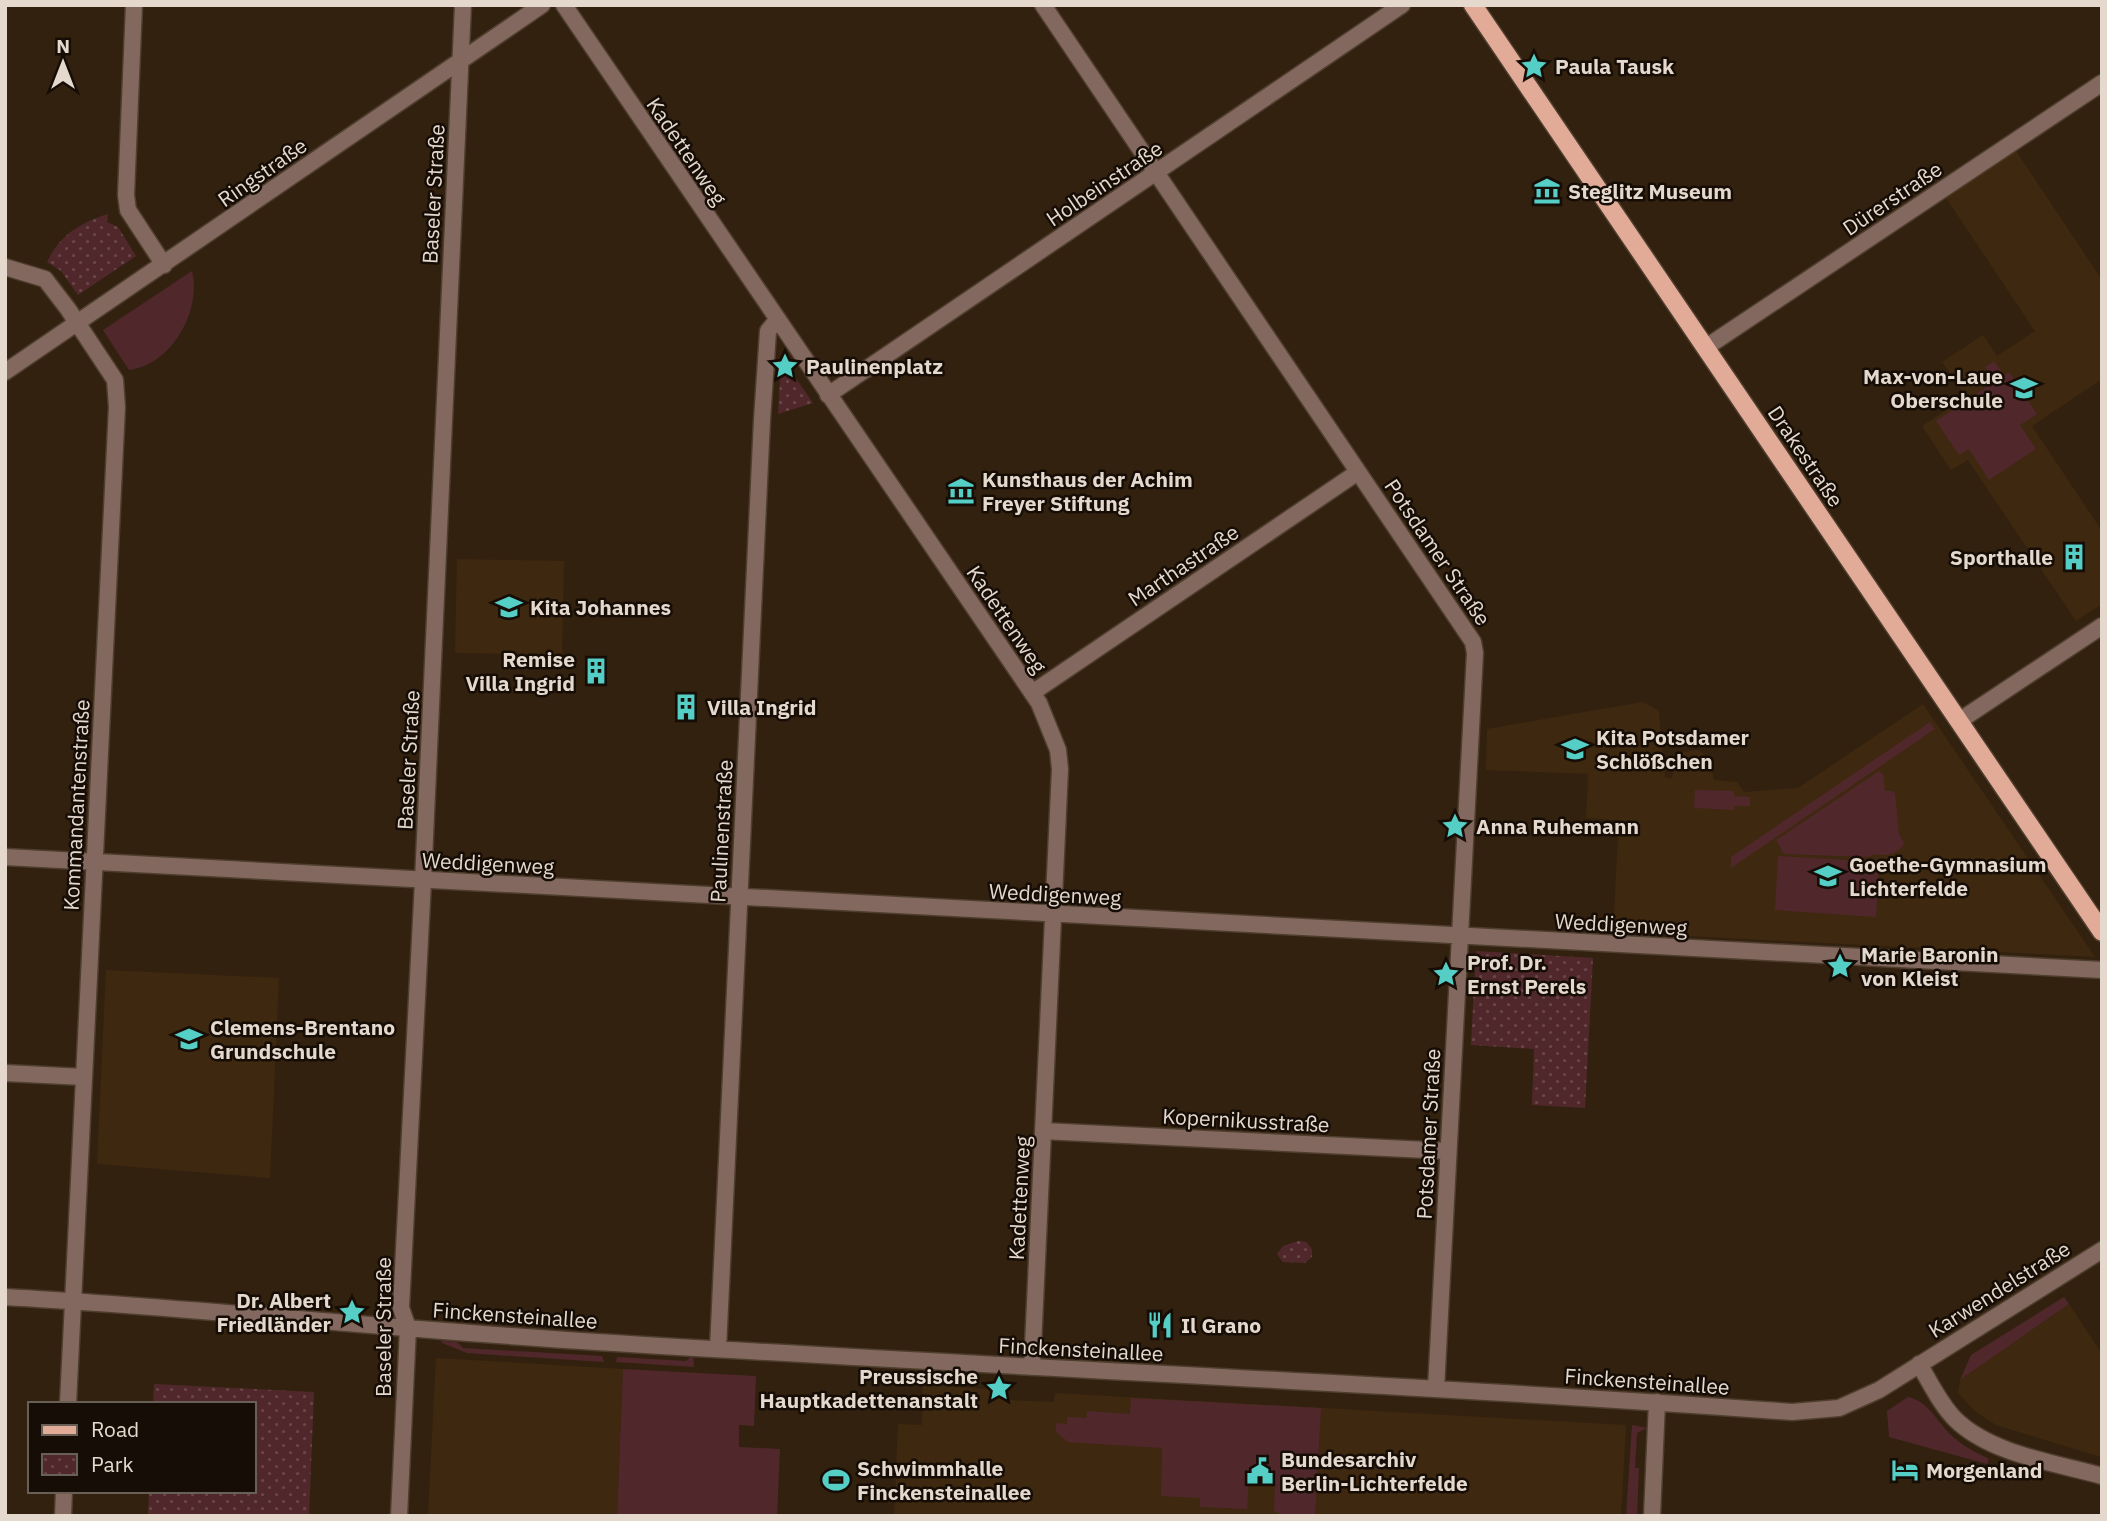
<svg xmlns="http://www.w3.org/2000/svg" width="2107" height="1521" font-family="'IBM Plex Sans',sans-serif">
<defs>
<pattern id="park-dots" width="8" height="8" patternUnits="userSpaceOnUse" patternTransform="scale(1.75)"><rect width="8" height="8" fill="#50282c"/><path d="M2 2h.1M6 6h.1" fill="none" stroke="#694749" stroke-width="1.8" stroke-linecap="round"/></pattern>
</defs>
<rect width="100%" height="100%" fill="#33210f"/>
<path fill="#3f2810" d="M 2016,151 L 2102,280 L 2102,379 L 2032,426 L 2102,531 L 2102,604 L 2076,621 L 1968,460 L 1951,470 L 1922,426 L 1966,397 L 1942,362 L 1983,335 L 1997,356 L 2035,331 L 1946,198 Z
M 457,559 L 564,561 L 562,655 L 455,653 Z
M 1643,702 L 1659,711 L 1665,778 L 1672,778 L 1676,761 L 1683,752 L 1698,750 L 1710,759 L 1714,780 L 1737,782 L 1744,792 L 1798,788 L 1923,704 L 2095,957 L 1613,932 L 1619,820 L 1586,818 L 1588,774 L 1486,770 L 1487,729 Z
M 106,970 L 279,978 L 270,1178 L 97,1164 Z
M 2069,1304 L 2102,1354 L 2101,1457 L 1996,1425 L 1976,1412 L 1958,1393 L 1960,1380 Z
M 436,1358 L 623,1369 L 617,1516 L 428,1516 Z
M 923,1385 L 1005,1390 L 1005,1400 L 1054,1402 L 1055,1393 L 1626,1425 L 1621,1516 L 894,1516 L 898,1424 L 922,1425 Z"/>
<path fill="#50282c" d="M 192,271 C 202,311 171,365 129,370 L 103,330 Z
M 1994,361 L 2004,375 L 2009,372 L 2037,414 L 2020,425 L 2036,449 L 1989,480 L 1969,449 L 1959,455 L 1936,421 L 1994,382 L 1985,367 Z
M 1930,722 L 1935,729 L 1731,868 L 1731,857 Z
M 1879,771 L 1883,774 L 1885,791 L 1892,791 L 1895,793 L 1899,834 L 1904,843 C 1899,854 1885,857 1874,854 L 1869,857 L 1784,854 L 1776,840 Z
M 1695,790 L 1734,791 L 1734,796 L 1750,797 L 1750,806 L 1734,806 L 1733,810 L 1694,808 Z
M 1778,856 L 1879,862 L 1876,917 L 1775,910 Z
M 2064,1297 L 2069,1304 L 1960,1380 L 1971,1355 Z
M 442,1341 L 457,1342 L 463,1348 L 602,1356 L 604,1362 L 480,1354 L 467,1353 L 442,1343 Z
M 693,1355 L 694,1367 L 616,1362 L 617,1357 L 686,1361 Z
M 623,1369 L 756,1376 L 754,1426 L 739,1425 L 739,1447 L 780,1449 L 777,1516 L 617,1516 Z
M 1908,1397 C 1928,1401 1936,1420 1950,1434 C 1961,1445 1975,1452 1989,1459 L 1987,1464 L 1889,1437 L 1887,1411 Z
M 1131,1398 L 1321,1408 L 1315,1516 L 1285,1516 L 1274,1511 L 1275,1481 L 1249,1480 L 1247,1509 L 1200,1507 L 1200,1498 L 1161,1496 L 1162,1448 L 1068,1442 L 1056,1432 L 1056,1423 L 1067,1424 L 1067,1417 L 1087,1418 L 1087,1411 L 1130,1414 Z
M 1632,1425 L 1647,1428 L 1637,1433 L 1635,1468 L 1639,1468 L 1637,1516 L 1626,1516 Z"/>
<path fill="url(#park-dots)" d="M 108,214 L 107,222 L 118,227 L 136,256 L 78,295 L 61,271 L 47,262 C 60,235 80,223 108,214 Z
M 781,360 L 783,360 L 813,403 L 778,414 Z
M 1476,951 L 1593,958 L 1585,1108 L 1532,1105 L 1534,1049 L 1471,1045 Z
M 1298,1241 L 1306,1242 L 1312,1249 L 1312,1257 L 1305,1263 L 1283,1262 L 1277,1254 L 1283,1246 Z
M 154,1384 L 314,1392 L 309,1516 L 148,1516 L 149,1491 L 254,1491 L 254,1404 L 153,1404 Z"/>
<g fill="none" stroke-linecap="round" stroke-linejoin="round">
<g stroke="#4f3e2e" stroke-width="19">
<path id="minor" d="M 134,5 L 126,195 L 128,210 L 164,265
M 564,5 L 1039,703 L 1058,750 L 1060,769 L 1032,1367
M 1043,5 L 1473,642 L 1475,653 L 1436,1389
M 5,267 L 45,279 L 68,309 L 115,380 L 117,407 L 68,1404
M 1705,348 L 2102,83
M 5,372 L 542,5
M 828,395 L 1402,5
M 1032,693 L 1358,472
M 1959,721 L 2102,626
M 5,857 L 2102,970
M 5,1073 L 84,1077
M 1043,1131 L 1447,1151
M 5,1297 C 203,1308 400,1330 597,1342 C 995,1367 1394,1383 1792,1412 L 1839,1408 L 1879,1390 L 2102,1250
M 718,1349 L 762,420 L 768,331 L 777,320
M 1919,1364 C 1930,1382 1940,1404 1955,1419 C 1990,1454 2056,1463 2102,1476
M 63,1516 L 64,1491
M 399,1516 L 408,1328 L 401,1308 L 423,881 L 463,5
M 1652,1516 L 1657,1402"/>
</g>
<g stroke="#4f3e2e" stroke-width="21">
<path id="major" d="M 1473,5 L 2102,932"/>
</g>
<use href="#minor" stroke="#83685f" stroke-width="16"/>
<use href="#major" stroke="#e1ab98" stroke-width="18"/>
</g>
<defs>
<g id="sight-bare" transform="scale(2.1)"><path d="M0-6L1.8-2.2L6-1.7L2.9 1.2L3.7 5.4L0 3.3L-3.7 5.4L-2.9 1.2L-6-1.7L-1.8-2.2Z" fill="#55cec5" stroke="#150d06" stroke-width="2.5" paint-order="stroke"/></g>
<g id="museum-bare" transform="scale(2.1)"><path d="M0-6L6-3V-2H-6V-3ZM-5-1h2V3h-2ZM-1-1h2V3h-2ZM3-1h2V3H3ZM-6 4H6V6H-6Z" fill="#55cec5" stroke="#150d06" stroke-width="2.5" paint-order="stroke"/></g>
<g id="school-bare" transform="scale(2.1)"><path d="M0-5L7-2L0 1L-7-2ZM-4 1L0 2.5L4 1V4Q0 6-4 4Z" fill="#55cec5" stroke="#150d06" stroke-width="2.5" paint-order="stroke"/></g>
<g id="building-bare" transform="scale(2.1)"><path d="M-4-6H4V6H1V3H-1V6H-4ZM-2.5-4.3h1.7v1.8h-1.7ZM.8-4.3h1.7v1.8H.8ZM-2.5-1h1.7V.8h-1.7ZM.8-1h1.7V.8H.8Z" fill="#55cec5" stroke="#150d06" stroke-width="2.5" paint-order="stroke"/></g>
<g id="restaurant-bare" transform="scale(2.1)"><path d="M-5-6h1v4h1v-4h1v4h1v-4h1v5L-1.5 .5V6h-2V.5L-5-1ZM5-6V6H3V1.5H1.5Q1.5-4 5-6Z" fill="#55cec5" stroke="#150d06" stroke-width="2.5" paint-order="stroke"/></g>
<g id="hotel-bare" transform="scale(2.1)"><path d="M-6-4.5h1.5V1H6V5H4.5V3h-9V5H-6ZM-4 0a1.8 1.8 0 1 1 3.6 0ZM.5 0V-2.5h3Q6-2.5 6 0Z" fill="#55cec5" stroke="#150d06" stroke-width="2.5" paint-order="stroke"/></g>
<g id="civic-bare" transform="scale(2.1)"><path d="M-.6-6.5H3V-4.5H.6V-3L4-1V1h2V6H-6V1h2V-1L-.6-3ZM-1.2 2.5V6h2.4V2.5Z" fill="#55cec5" stroke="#150d06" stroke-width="2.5" paint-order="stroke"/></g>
<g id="stadium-bare" transform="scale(2.1)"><path d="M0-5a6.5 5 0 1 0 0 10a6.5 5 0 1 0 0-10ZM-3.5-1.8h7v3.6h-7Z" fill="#55cec5" stroke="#150d06" stroke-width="2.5" paint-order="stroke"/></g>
</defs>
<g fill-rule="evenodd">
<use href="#sight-bare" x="1534" y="66"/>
<use href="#museum-bare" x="1547" y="191"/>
<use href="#sight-bare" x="785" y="366"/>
<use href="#school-bare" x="2024" y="388"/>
<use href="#museum-bare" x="961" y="491"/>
<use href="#building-bare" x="2074" y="557"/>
<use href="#school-bare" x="509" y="607"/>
<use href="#building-bare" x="596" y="671"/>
<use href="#building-bare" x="686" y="707"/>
<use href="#school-bare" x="1575" y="749"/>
<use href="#sight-bare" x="1455" y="826"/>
<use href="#school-bare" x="1828" y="876"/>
<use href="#sight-bare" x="1840" y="966"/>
<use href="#sight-bare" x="1446" y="974"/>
<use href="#school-bare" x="189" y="1039"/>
<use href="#sight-bare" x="352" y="1312"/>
<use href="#restaurant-bare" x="1160" y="1325"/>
<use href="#sight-bare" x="999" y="1388"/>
<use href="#hotel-bare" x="1905" y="1470"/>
<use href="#civic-bare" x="1260" y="1471"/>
<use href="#stadium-bare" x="836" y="1480"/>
</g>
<g text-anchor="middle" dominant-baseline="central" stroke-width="5" stroke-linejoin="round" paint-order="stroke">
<g font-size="21" font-weight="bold" fill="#e5d9ce" stroke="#150d06" text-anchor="start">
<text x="1555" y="66">Paula Tausk</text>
<text x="1568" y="191">Steglitz Museum</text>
<text x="806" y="366">Paulinenplatz</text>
<text x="2003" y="376" text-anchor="end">Max-von-Laue<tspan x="2003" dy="24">Oberschule</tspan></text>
<text x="982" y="479">Kunsthaus der Achim<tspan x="982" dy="24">Freyer Stiftung</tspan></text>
<text x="2053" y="557" text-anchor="end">Sporthalle</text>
<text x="530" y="607">Kita Johannes</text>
<text x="575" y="659" text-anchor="end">Remise<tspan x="575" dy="24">Villa Ingrid</tspan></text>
<text x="707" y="707">Villa Ingrid</text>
<text x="1596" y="737">Kita Potsdamer<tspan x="1596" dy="24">Schlößchen</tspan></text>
<text x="1476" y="826">Anna Ruhemann</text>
<text x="1849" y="864">Goethe-Gymnasium<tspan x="1849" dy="24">Lichterfelde</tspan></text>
<text x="1861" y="954">Marie Baronin<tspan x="1861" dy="24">von Kleist</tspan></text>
<text x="1467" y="962">Prof. Dr.<tspan x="1467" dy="24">Ernst Perels</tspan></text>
<text x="210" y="1027">Clemens-Brentano<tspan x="210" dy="24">Grundschule</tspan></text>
<text x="331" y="1300" text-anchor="end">Dr. Albert<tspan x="331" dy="24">Friedländer</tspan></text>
<text x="1181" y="1325">Il Grano</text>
<text x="978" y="1376" text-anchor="end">Preussische<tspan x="978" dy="24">Hauptkadettenanstalt</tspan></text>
<text x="1281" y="1459">Bundesarchiv<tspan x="1281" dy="24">Berlin-Lichterfelde</tspan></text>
<text x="857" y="1468">Schwimmhalle<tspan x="857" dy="24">Finckensteinallee</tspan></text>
<text x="1926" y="1470">Morgenland</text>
</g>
<g font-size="21" fill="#e5d9ce" stroke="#150d06">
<text transform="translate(687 151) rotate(56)">Kadettenweg</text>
<text transform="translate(262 172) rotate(-35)">Ringstraße</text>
<text transform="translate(1104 183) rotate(-34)">Holbeinstraße</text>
<text transform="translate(433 194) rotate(-87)">Baseler Straße</text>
<text transform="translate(1892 198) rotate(-34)">Dürerstraße</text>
<text transform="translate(1806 456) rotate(56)">Drakestraße</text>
<text transform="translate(1438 552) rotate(56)">Potsdamer Straße</text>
<text transform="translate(1183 565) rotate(-34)">Marthastraße</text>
<text transform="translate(1007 619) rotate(56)">Kadettenweg</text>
<text transform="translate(408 760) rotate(-87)">Baseler Straße</text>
<text transform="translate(76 805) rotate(-87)">Kommandantenstraße</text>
<text transform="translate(721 831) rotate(-87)">Paulinenstraße</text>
<text transform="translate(488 863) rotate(3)">Weddigenweg</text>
<text transform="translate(1055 894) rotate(3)">Weddigenweg</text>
<text transform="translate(1621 924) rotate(3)">Weddigenweg</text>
<text transform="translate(1246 1120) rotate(3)">Kopernikusstraße</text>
<text transform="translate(1428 1134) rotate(-87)">Potsdamer Straße</text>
<text transform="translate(1019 1198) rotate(-87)">Kadettenweg</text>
<text transform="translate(1999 1289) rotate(-32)">Karwendelstraße</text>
<text transform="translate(515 1315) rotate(4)">Finckensteinallee</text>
<text transform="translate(383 1327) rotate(-90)">Baseler Straße</text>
<text transform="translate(1081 1349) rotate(3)">Finckensteinallee</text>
<text transform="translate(1647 1381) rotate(4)">Finckensteinallee</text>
</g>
</g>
<rect width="2107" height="1521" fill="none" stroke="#e5d9ce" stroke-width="14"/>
<rect x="28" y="1402" width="228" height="91" fill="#150d06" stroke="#685f56" stroke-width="2"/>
<rect x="42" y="1425" width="35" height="10" fill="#e1ab98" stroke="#685f56" stroke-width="2"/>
<text x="91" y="1437" font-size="21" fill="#e5d9ce">Road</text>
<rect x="42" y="1454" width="35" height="21" fill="url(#park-dots)" stroke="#685f56" stroke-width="2"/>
<text x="91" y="1472" font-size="21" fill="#e5d9ce">Park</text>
<g transform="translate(63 63)" stroke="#150d06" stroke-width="5" paint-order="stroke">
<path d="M0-5L12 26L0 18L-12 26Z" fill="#e5d9ce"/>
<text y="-10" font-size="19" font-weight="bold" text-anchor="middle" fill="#e5d9ce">N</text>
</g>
</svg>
